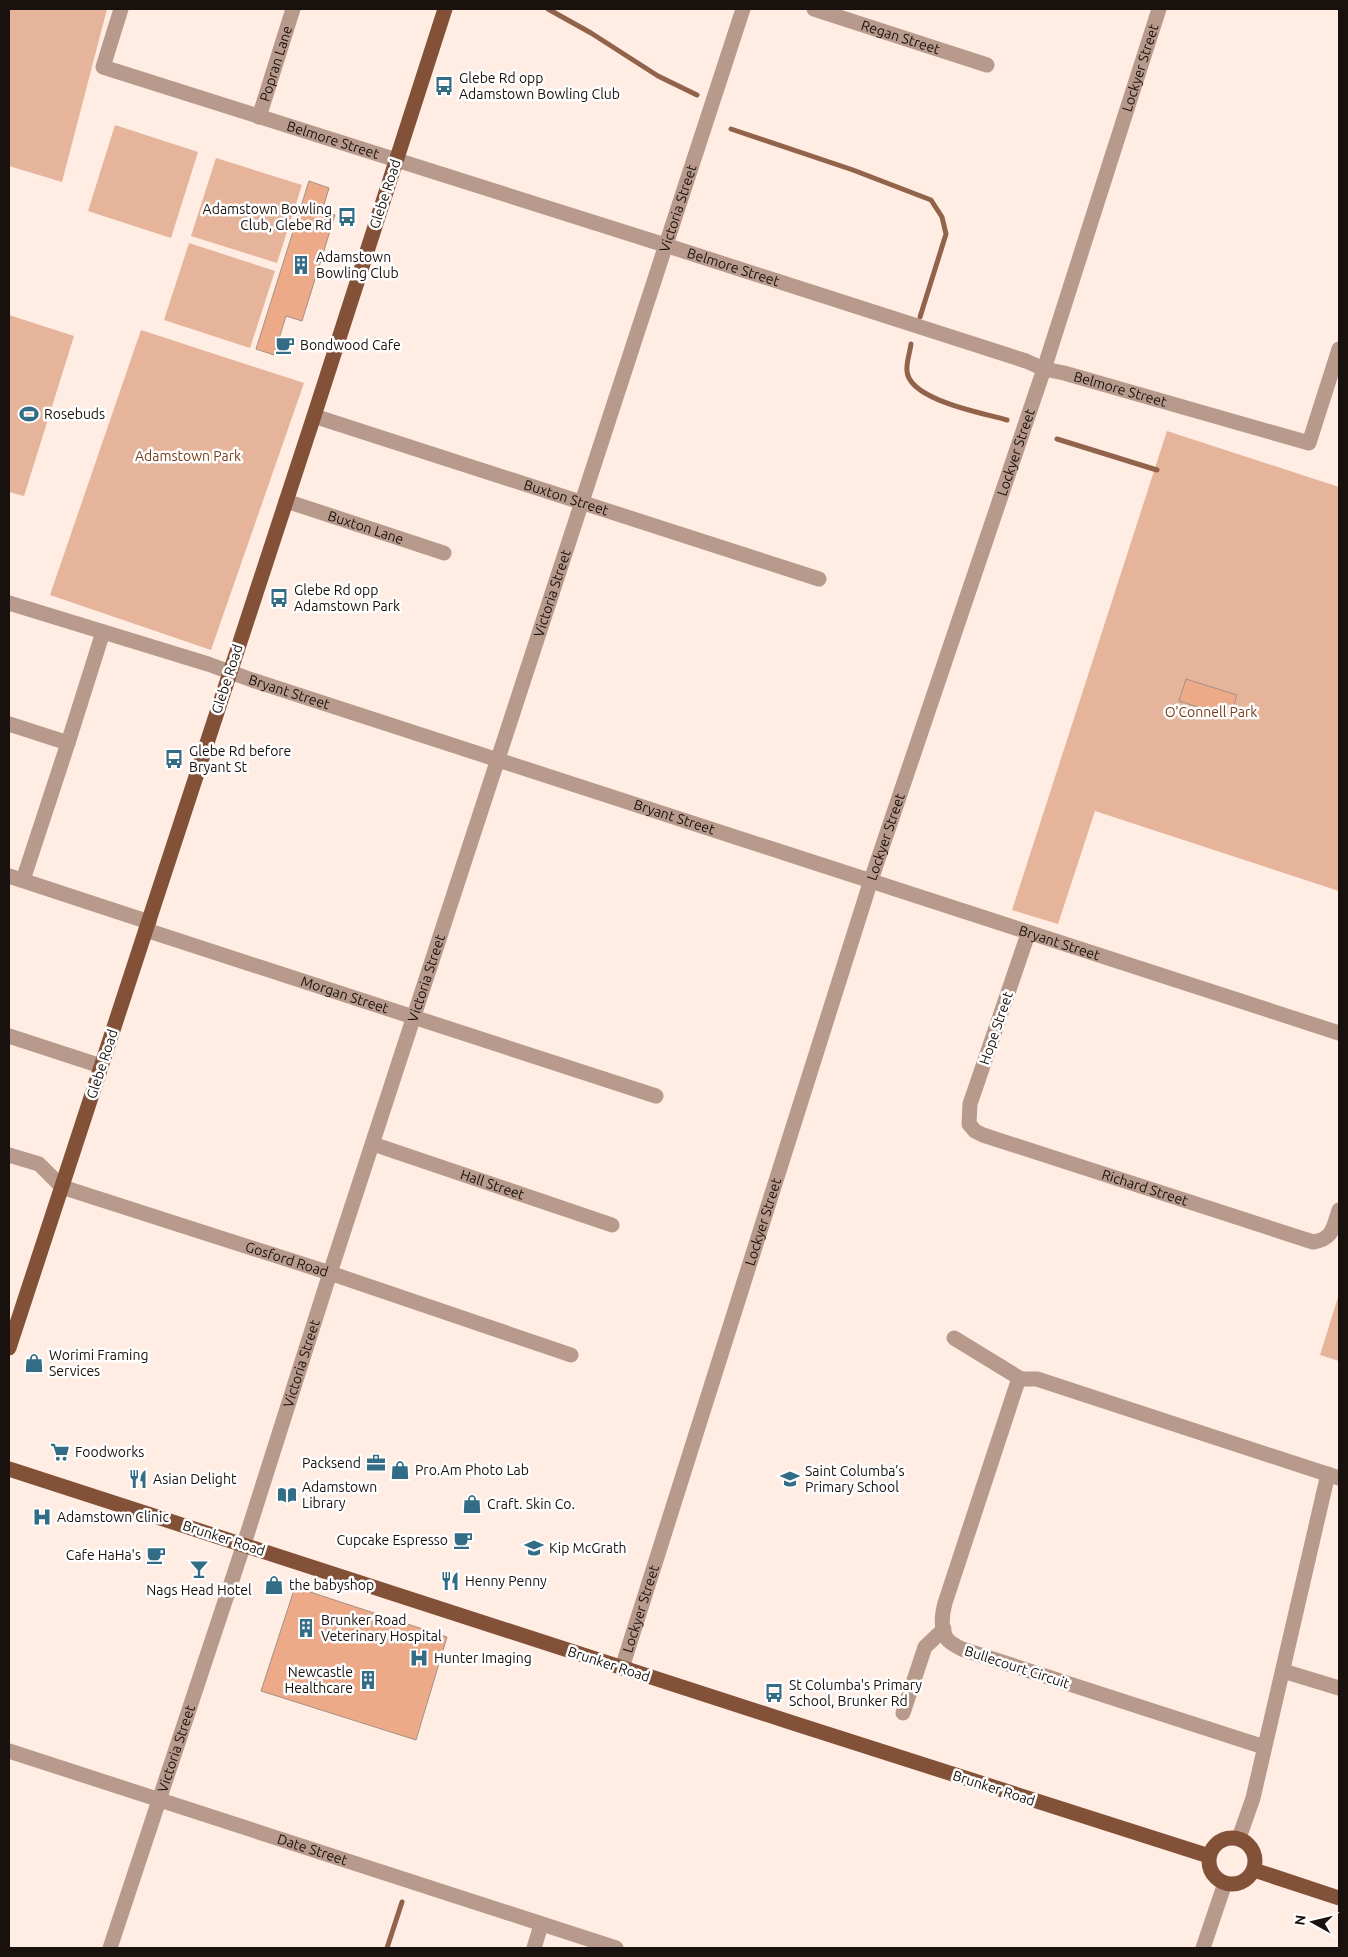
<svg xmlns="http://www.w3.org/2000/svg" width="1348" height="1957" font-family="Ubuntu,sans-serif">
<rect width="100%" height="100%" fill="#ffece3"/>
<path fill="#e5b49b" d="M 9,9 L 107,9 L 62,182 L 9,166 Z
M 115,125 L 198,152 L 171,238 L 88,211 Z
M 216,158 L 302,185 L 277,263 L 191,236 Z
M 189,243 L 275,271 L 250,348 L 164,320 Z
M 9,315 L 74,336 L 24,496 L 9,492 Z
M 141,330 L 304,383 L 211,650 L 50,595 Z
M 1167,431 L 1339,487 L 1339,891 L 1095,811 L 1058,924 L 1012,910 Z
M 1339,1294 L 1339,1361 L 1320,1355 Z"/>
<g fill="none" stroke-linecap="round" stroke-linejoin="round">
<path stroke="#92634b" stroke-width="5" d="M 548,9 L 591,33 L 658,76 L 697,95
M 731,129 L 853,170 L 931,200 L 942,217 L 946,234 L 920,317
M 911,344 C 910,352 906,363 907,371 C 909,400 983,413 1007,420
M 1057,439 L 1157,470
M 387,1948 L 402,1902"/>
</g>
<path fill="#edaa89" stroke="#a59086" d="M 309,181 L 329,188 L 322,211 L 335,215 L 302,321 L 286,316 L 274,355 L 256,349 Z
M 1186,679 L 1237,695 L 1230,717 L 1179,701 Z
M 295,1587 L 447,1637 L 416,1740 L 261,1691 Z"/>
<g fill="none" stroke-linecap="round" stroke-linejoin="round">
<g stroke="#b79a8b" stroke-width="15">
<path id="s1" d="M 121,9 L 103,67 L 665,245 L 1026,361 L 1044,369 L 1064,373 L 1309,443 L 1339,349"/>
<path id="s2" d="M 814,9 L 987,65"/>
<path id="s3" d="M 259,117 L 293,9"/>
<path id="s4" d="M 314,416 L 819,579"/>
<path id="s5" d="M 286,501 L 444,553"/>
<path id="s6" d="M 9,603 L 208,664 L 252,680 C 615,796 976,917 1339,1033"/>
<path d="M 9,724 L 68,743"/>
<path d="M 9,876 L 149,922"/>
<path d="M 23,880 L 68,743 L 103,632"/>
<path id="s7" d="M 146,930 L 656,1096"/>
<path id="s8" d="M 1028,934 L 970,1104 L 969,1124 L 975,1131 L 983,1135 L 1313,1242 C 1333,1239 1333,1228 1339,1210"/>
<path d="M 9,1036 L 101,1066"/>
<path id="s9" d="M 373,1144 L 612,1225"/>
<path id="s10" d="M 9,1155 L 39,1164 L 62,1187 L 330,1273 L 571,1355"/>
<path d="M 954,1338 L 1021,1379"/>
<path id="s11" d="M 622,1668 L 871,880 L 1044,369 L 1159,9"/>
<path d="M 1283,1671 L 1339,1688"/>
<path d="M 903,1713 L 925,1647 L 944,1629"/>
<path d="M 1264,1747 L 962,1649 C 958,1647 951,1643 948,1640 C 940,1630 942,1614 945,1603 L 1017,1384 L 1021,1379 L 1037,1379 L 1339,1478"/>
<path id="s12" d="M 9,1751 L 616,1948"/>
<path d="M 1239,1838 L 1253,1798 L 1328,1474"/>
<path id="s13" d="M 110,1948 L 244,1544 L 330,1273 L 743,9"/>
<path d="M 534,1948 L 541,1925"/>
<path d="M 1203,1948 L 1225,1883"/>
</g>
<path stroke="#835137" stroke-width="15" d="M 9,1348 L 314,416 L 445,9
M 9,1469 C 410,1597 808,1730 1209,1856
M1209 1861a23 23 0 1 1 46 0a23 23 0 1 1-46 0Z
M 1254,1870 L 1339,1898"/>
</g>
<defs>
<g id="bus-bare" transform="scale(1.5)"><path d="M-5-6H5V4H4V6H2V4H-2V6H-4V4H-5ZM-3.5-4V0h7V-4ZM-3.5 1.2v1.5H-2V1.2ZM2 1.2v1.5H3.5V1.2Z" fill="#326d85" stroke="#fff" stroke-width="2.5" paint-order="stroke"/></g>
<g id="building-bare" transform="scale(1.5)"><path d="M-4-6H4V6H1V3H-1V6H-4ZM-2.5-4.3h1.7v1.8h-1.7ZM.8-4.3h1.7v1.8H.8ZM-2.5-1h1.7V.8h-1.7ZM.8-1h1.7V.8H.8Z" fill="#326d85" stroke="#fff" stroke-width="2.5" paint-order="stroke"/></g>
<g id="cafe-bare" transform="scale(1.5)"><path d="M-5.5-4.5H6V0H3Q3 3.5 0 3.5H-2.5Q-5.5 3.5-5.5 0ZM3-3.2v2h1.7v-2ZM-6 4.5H4V6H-6Z" fill="#326d85" stroke="#fff" stroke-width="2.5" paint-order="stroke"/></g>
<g id="stadium-bare" transform="scale(1.5)"><path d="M0-5a6.5 5 0 1 0 0 10a6.5 5 0 1 0 0-10ZM-3.5-1.8h7v3.6h-7Z" fill="#326d85" stroke="#fff" stroke-width="2.5" paint-order="stroke"/></g>
<g id="shop-bare" transform="scale(1.5)"><path d="M-5-2.5h2.3a2.7 3.5 0 0 1 5.4 0H5L5.5 6h-11ZM-1.5-2.5h3a1.5 2.3 0 0 0-3 0Z" fill="#326d85" stroke="#fff" stroke-width="2.5" paint-order="stroke"/></g>
<g id="supermarket-bare" transform="scale(1.5)"><path d="M-6-5.5h2.5l.6 2H6L4.5 2H-2.5L-4.4-4H-6ZM-1.5 3.2a1.3 1.3 0 1 0 .1 0ZM3 3.2a1.3 1.3 0 1 0 .1 0Z" fill="#326d85" stroke="#fff" stroke-width="2.5" paint-order="stroke"/></g>
<g id="office-bare" transform="scale(1.5)"><path d="M-6-3h4V-5.5h4V-3h4V5H-6ZM-1-4.5V-3h2v-1.5ZM-6 0V1H6V0Z" fill="#326d85" stroke="#fff" stroke-width="2.5" paint-order="stroke"/></g>
<g id="restaurant-bare" transform="scale(1.5)"><path d="M-5-6h1v4h1v-4h1v4h1v-4h1v5L-1.5 .5V6h-2V.5L-5-1ZM5-6V6H3V1.5H1.5Q1.5-4 5-6Z" fill="#326d85" stroke="#fff" stroke-width="2.5" paint-order="stroke"/></g>
<g id="school-bare" transform="scale(1.5)"><path d="M0-5L7-2L0 1L-7-2ZM-4 1L0 2.5L4 1V4Q0 6-4 4Z" fill="#326d85" stroke="#fff" stroke-width="2.5" paint-order="stroke"/></g>
<g id="library-bare" transform="scale(1.5)"><path d="M-6-4Q-3-5.5-.7-3.5V5Q-3 3-6 4ZM6-4Q3-5.5 .7-3.5V5Q3 3 6 4Z" fill="#326d85" stroke="#fff" stroke-width="2.5" paint-order="stroke"/></g>
<g id="hospital-bare" transform="scale(1.5)"><path d="M-5-5h3v3.5h4V-5h3V5h-3V1.5h-4V5h-3Z" fill="#326d85" stroke="#fff" stroke-width="2.5" paint-order="stroke"/></g>
<g id="bar-bare" transform="scale(1.5)"><path d="M-6-5H6L.8 .8V4.5H3.5V6h-7V4.5H-.8V.8Z" fill="#326d85" stroke="#fff" stroke-width="2.5" paint-order="stroke"/></g>
</defs>
<g fill-rule="evenodd">
<use href="#bus-bare" x="444" y="86"/>
<use href="#bus-bare" x="347" y="217"/>
<use href="#building-bare" x="301" y="265"/>
<use href="#cafe-bare" x="285" y="345"/>
<use href="#stadium-bare" x="29" y="414"/>
<use href="#bus-bare" x="279" y="598"/>
<use href="#bus-bare" x="174" y="759"/>
<use href="#shop-bare" x="34" y="1363"/>
<use href="#supermarket-bare" x="60" y="1452"/>
<use href="#office-bare" x="376" y="1463"/>
<use href="#shop-bare" x="400" y="1470"/>
<use href="#restaurant-bare" x="138" y="1479"/>
<use href="#school-bare" x="790" y="1479"/>
<use href="#library-bare" x="287" y="1495"/>
<use href="#shop-bare" x="472" y="1504"/>
<use href="#hospital-bare" x="42" y="1517"/>
<use href="#cafe-bare" x="463" y="1540"/>
<use href="#school-bare" x="534" y="1548"/>
<use href="#cafe-bare" x="156" y="1555"/>
<use href="#bar-bare" x="199" y="1569"/>
<use href="#restaurant-bare" x="450" y="1581"/>
<use href="#shop-bare" x="274" y="1585"/>
<use href="#building-bare" x="306" y="1628"/>
<use href="#hospital-bare" x="419" y="1658"/>
<use href="#building-bare" x="368" y="1680"/>
<use href="#bus-bare" x="774" y="1693"/>
</g>
<g text-anchor="middle" dominant-baseline="central" stroke-width="5" stroke-linejoin="round" paint-order="stroke">
<g font-size="14" fill="#19110d" stroke="#fff">
<text stroke="none"><textPath href="#s2" startOffset="91">Regan Street</textPath></text>
<text stroke="none"><textPath href="#s3" startOffset="56">Popran Lane</textPath></text>
<text stroke="none"><textPath href="#s11" startOffset="1682">Lockyer Street</textPath></text>
<text stroke="none"><textPath href="#s1" startOffset="302">Belmore Street</textPath></text>
<text transform="translate(385 194) rotate(-72)">Glebe Road</text>
<text stroke="none"><textPath href="#s13" startOffset="1830">Victoria Street</textPath></text>
<text stroke="none"><textPath href="#s1" startOffset="722">Belmore Street</textPath></text>
<text stroke="none"><textPath href="#s1" startOffset="1128">Belmore Street</textPath></text>
<text stroke="none"><textPath href="#s11" startOffset="1278">Lockyer Street</textPath></text>
<text stroke="none"><textPath href="#s4" startOffset="265">Buxton Street</textPath></text>
<text stroke="none"><textPath href="#s5" startOffset="84">Buxton Lane</textPath></text>
<text stroke="none"><textPath href="#s13" startOffset="1425">Victoria Street</textPath></text>
<text transform="translate(227 679) rotate(-72)">Glebe Road</text>
<text stroke="none"><textPath href="#s6" startOffset="294">Bryant Street</textPath></text>
<text stroke="none"><textPath href="#s6" startOffset="699">Bryant Street</textPath></text>
<text stroke="none"><textPath href="#s11" startOffset="872">Lockyer Street</textPath></text>
<text stroke="none"><textPath href="#s6" startOffset="1104">Bryant Street</textPath></text>
<text stroke="none"><textPath href="#s13" startOffset="1020">Victoria Street</textPath></text>
<text stroke="none"><textPath href="#s7" startOffset="209">Morgan Street</textPath></text>
<text transform="translate(996 1028) rotate(-71)">Hope Street</text>
<text transform="translate(102 1064) rotate(-72)">Glebe Road</text>
<text stroke="none"><textPath href="#s9" startOffset="126">Hall Street</textPath></text>
<text stroke="none"><textPath href="#s8" startOffset="388">Richard Street</textPath></text>
<text stroke="none"><textPath href="#s11" startOffset="468">Lockyer Street</textPath></text>
<text stroke="none"><textPath href="#s10" startOffset="300">Gosford Road</textPath></text>
<text stroke="none"><textPath href="#s13" startOffset="615">Victoria Street</textPath></text>
<text transform="translate(224 1538) rotate(18)">Brunker Road</text>
<text stroke="none"><textPath href="#s11" startOffset="62">Lockyer Street</textPath></text>
<text transform="translate(609 1664) rotate(18)">Brunker Road</text>
<text transform="translate(1017 1667) rotate(18)">Bullecourt Circuit</text>
<text stroke="none"><textPath href="#s13" startOffset="210">Victoria Street</textPath></text>
<text transform="translate(994 1788) rotate(18)">Brunker Road</text>
<text stroke="none"><textPath href="#s12" startOffset="319">Date Street</textPath></text>
</g>
<g font-size="14" fill="#19110d" stroke="#fff" text-anchor="start">
<text x="459" y="78">Glebe Rd opp<tspan x="459" dy="16">Adamstown Bowling Club</tspan></text>
<text x="332" y="209" text-anchor="end">Adamstown Bowling<tspan x="332" dy="16">Club, Glebe Rd</tspan></text>
<text x="316" y="257">Adamstown<tspan x="316" dy="16">Bowling Club</tspan></text>
<text x="300" y="345">Bondwood Cafe</text>
<text x="44" y="414">Rosebuds</text>
<text x="294" y="590">Glebe Rd opp<tspan x="294" dy="16">Adamstown Park</tspan></text>
<text x="189" y="751">Glebe Rd before<tspan x="189" dy="16">Bryant St</tspan></text>
<text x="49" y="1355">Worimi Framing<tspan x="49" dy="16">Services</tspan></text>
<text x="75" y="1452">Foodworks</text>
<text x="361" y="1463" text-anchor="end">Packsend</text>
<text x="415" y="1470">Pro.Am Photo Lab</text>
<text x="805" y="1471">Saint Columba’s<tspan x="805" dy="16">Primary School</tspan></text>
<text x="153" y="1479">Asian Delight</text>
<text x="302" y="1487">Adamstown<tspan x="302" dy="16">Library</tspan></text>
<text x="487" y="1504">Craft. Skin Co.</text>
<text x="57" y="1517">Adamstown Clinic</text>
<text x="448" y="1540" text-anchor="end">Cupcake Espresso</text>
<text x="549" y="1548">Kip McGrath</text>
<text x="141" y="1555" text-anchor="end">Cafe HaHa's</text>
<text x="465" y="1581">Henny Penny</text>
<text x="289" y="1585">the babyshop</text>
<text x="199" y="1590" text-anchor="middle">Nags Head Hotel</text>
<text x="321" y="1620">Brunker Road<tspan x="321" dy="16">Veterinary Hospital</tspan></text>
<text x="434" y="1658">Hunter Imaging</text>
<text x="353" y="1672" text-anchor="end">Newcastle<tspan x="353" dy="16">Healthcare</tspan></text>
<text x="789" y="1685">St Columba's Primary<tspan x="789" dy="16">School, Brunker Rd</tspan></text>
</g>
<g font-size="14" fill="#793c19" stroke="#fff">
<text x="188" y="456">Adamstown Park</text>
<text x="1211" y="712">O'Connell Park</text>
</g>
</g>
<rect width="1348" height="1957" fill="none" stroke="#19110d" stroke-width="20"/>
<g transform="translate(1313 1922) rotate(278)" stroke="#ffffff" stroke-width="4" paint-order="stroke">
<path d="M0-4L9 19L0 12L-9 19Z" fill="#19110d"/>
<text y="-8" font-size="14" font-weight="bold" text-anchor="middle" fill="#19110d">N</text>
</g>
</svg>
